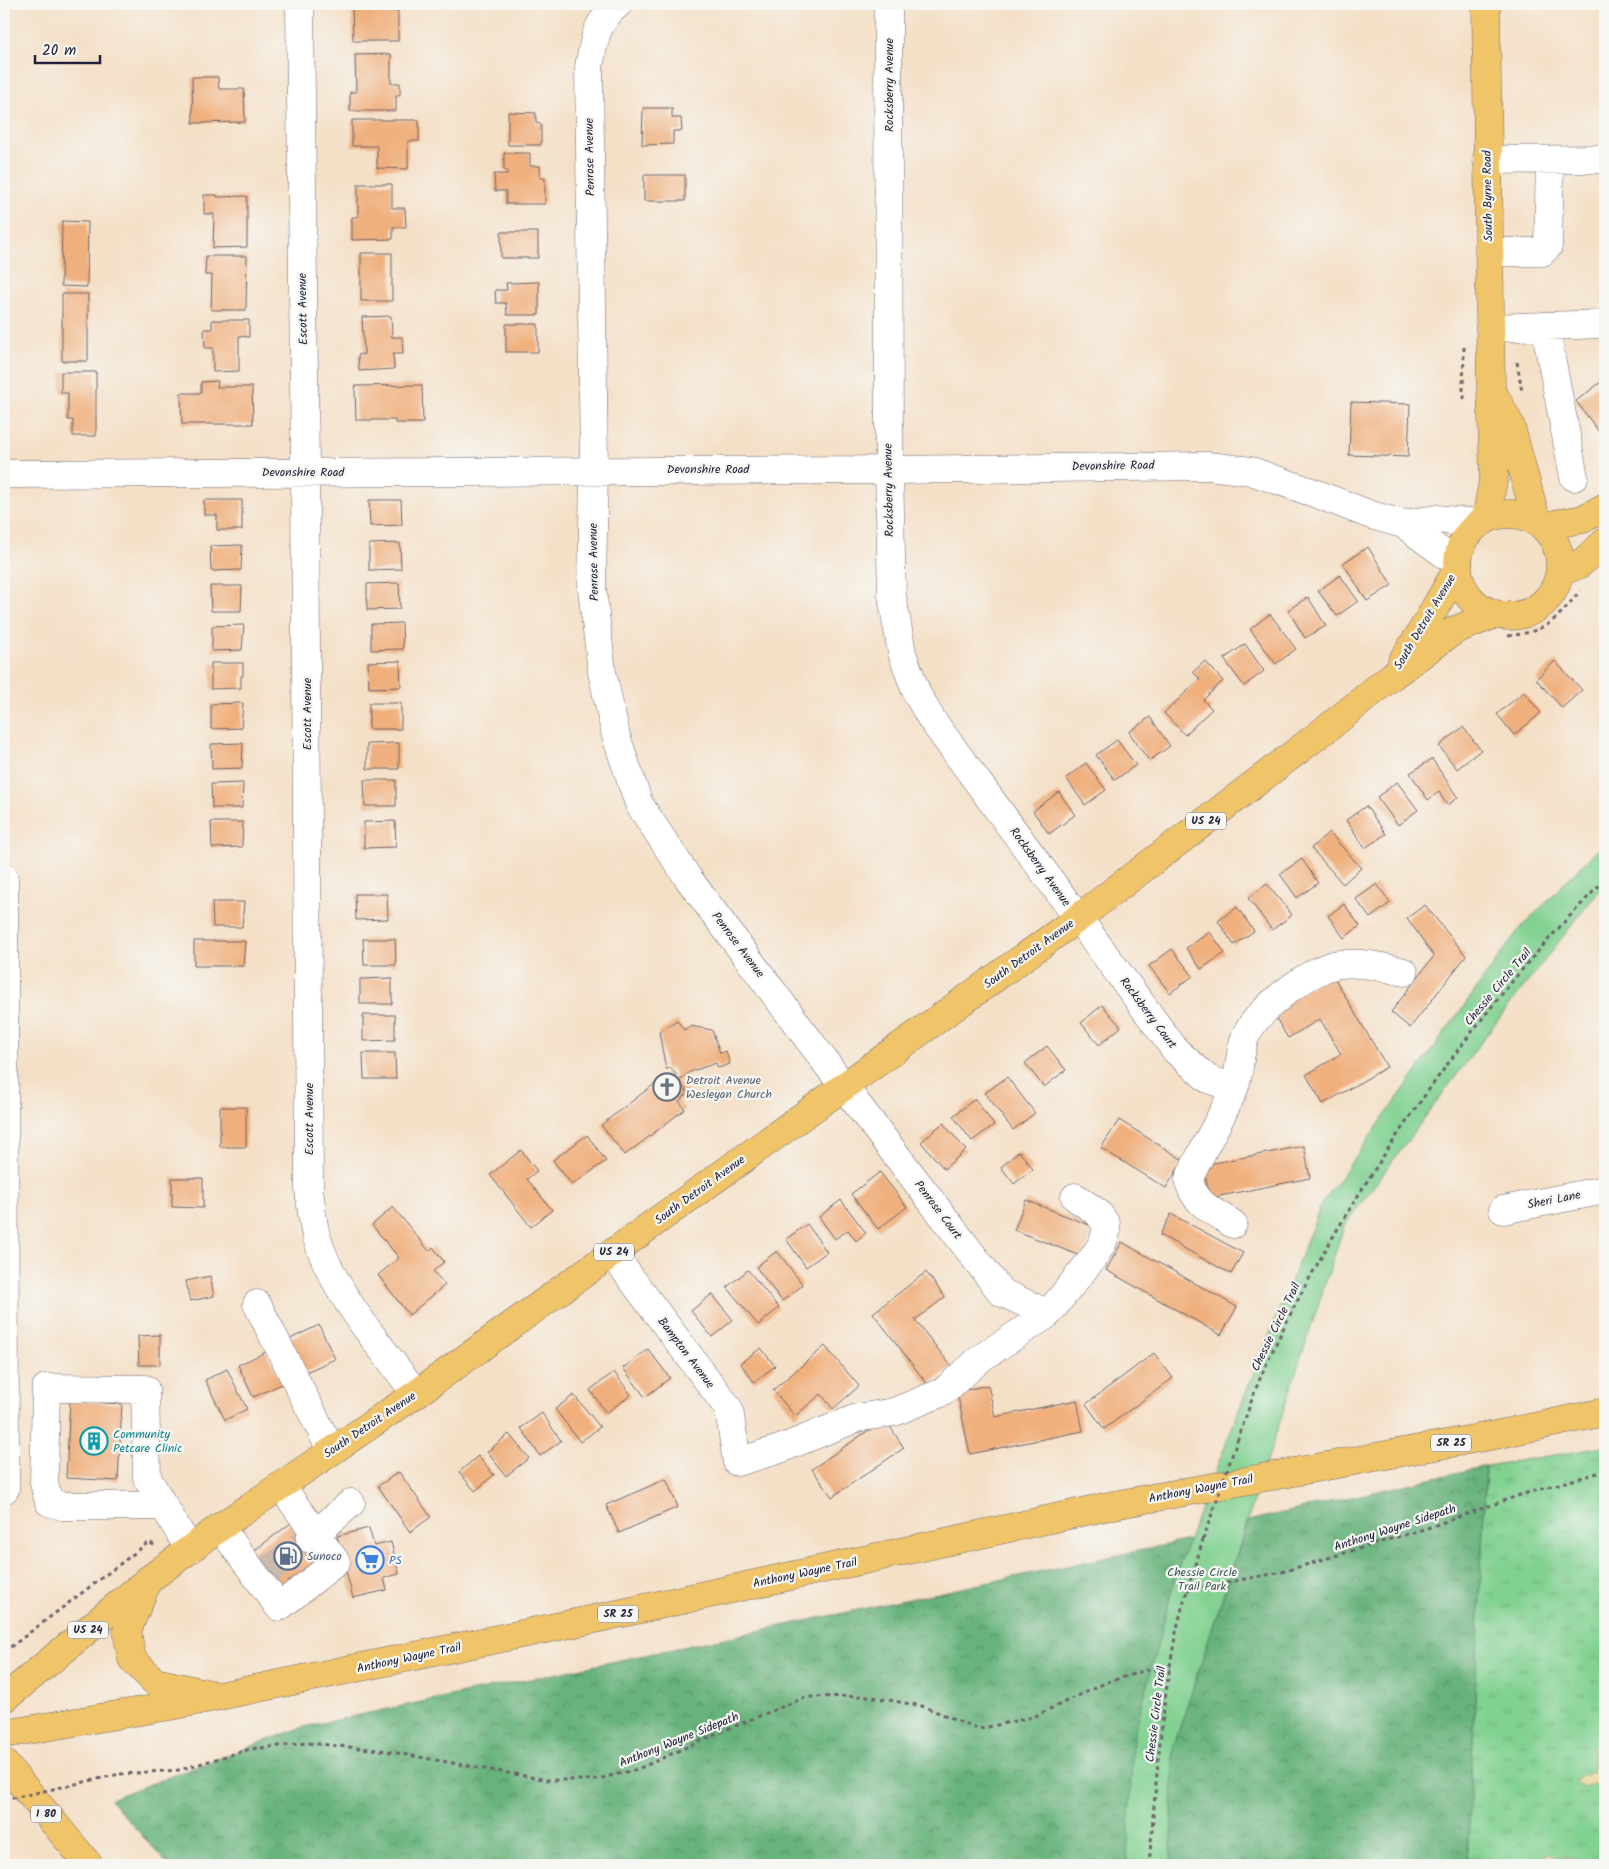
<svg xmlns="http://www.w3.org/2000/svg" width="1609" height="1869" font-family="Kalam,sans-serif">
<defs>
<pattern id="grass-tufts" width="24" height="20" patternUnits="userSpaceOnUse" patternTransform="scale(1.25)"><rect width="24" height="20" fill="#81d191"/><path d="M3 7l-1-3M5 7V3M7 7l1-3M15 17l-1-3M17 17v-4M19 17l1-3" fill="none" stroke="#6fb37e"/></pattern>
<pattern id="forest-crowns" width="20" height="18" patternUnits="userSpaceOnUse" patternTransform="scale(1.25)"><rect width="20" height="18" fill="#68b37b"/><path d="M2 6a3 3 0 1 1 6 0M12 15a3 3 0 1 1 6 0" fill="none" stroke="#559166"/></pattern>
<pattern id="sand-dots" width="8" height="8" patternUnits="userSpaceOnUse" patternTransform="scale(1.25)"><rect width="8" height="8" fill="#eeda9e"/><path d="M2 2h.1M6 6h.1" fill="none" stroke="#ccbb89" stroke-width="1.8" stroke-linecap="round"/></pattern>
</defs>
<rect width="100%" height="100%" fill="#f6f6f2"/>
<filter id="ink" filterUnits="userSpaceOnUse"><feTurbulence type="fractalNoise" baseFrequency=".02" numOctaves="2"/><feDisplacementMap in="SourceGraphic" scale="10" xChannelSelector="R" yChannelSelector="G"/><feConvolveMatrix kernelMatrix="1 2 1 2 8 2 1 2 1" color-interpolation-filters="sRGB"/></filter>
<filter id="wash" filterUnits="userSpaceOnUse"><feTurbulence type="fractalNoise" baseFrequency=".0096" numOctaves="4" result="noise"/><feDisplacementMap in="SourceGraphic" scale="20" xChannelSelector="R" yChannelSelector="G"/><feGaussianBlur stdDeviation="1.12" result="paint"/><feColorMatrix in="noise" values="0 0 0 0 0 0 0 0 0 0 0 0 0 0 0 0 0 1.4 0 .05"/><feComposite in="paint" operator="in"/></filter>
<g filter="url(#wash)">
<rect width="100%" height="100%" fill="#f4e0c7"/>
<path fill="url(#grass-tufts)" stroke="#527a66" d="M 1605,1447 L 1605,1865 L 1467,1865 L 1486,1466 Z"/>
<path fill="url(#forest-crowns)" stroke="#456a5b" d="M 1486,1466 L 1467,1865 L 1171,1865 L 1173,1748 L 1248,1521 Z
M 1189,1540 L 1177,1571 L 1133,1740 L 1127,1865 L 168,1865 L 110,1799 L 303,1727 Z"/>
<path fill="url(#sand-dots)" stroke="#887e6c" d="M 1598,1741 L 1603,1741 L 1605,1744 L 1605,1780 C 1601,1783 1589,1785 1583,1787 L 1578,1785 L 1576,1782 L 1580,1777 L 1592,1772 L 1594,1761 L 1592,1748 Z
M 1550,1854 L 1560,1858 L 1577,1858 L 1579,1864 L 1578,1865 L 1545,1865 L 1544,1857 Z"/>
<path fill="#81d191" stroke="#527a66" d="M 1605,844 L 1605,887 L 1596,894 L 1491,1029 L 1344,1226 L 1173,1748 L 1171,1865 L 1127,1865 L 1133,1740 L 1177,1571 L 1235,1420 L 1322,1203 L 1518,931 L 1592,855 Z"/>
<g id="blocks">
<path fill="#f0b07e" d="M 352,4 L 385,4 L 385,11 L 398,11 L 398,41 L 353,41 Z
M 391,54 L 391,83 L 400,83 L 400,95 L 396,95 L 396,111 L 350,111 L 350,92 L 356,92 L 355,55 Z
M 192,77 L 218,77 L 219,89 L 244,89 L 245,122 L 193,123 Z
M 643,108 L 672,108 L 672,118 L 681,118 L 682,131 L 673,131 L 673,144 L 642,145 Z
M 508,112 L 536,113 L 536,123 L 541,124 L 541,145 L 508,145 Z
M 352,120 L 419,120 L 419,141 L 408,141 L 408,169 L 377,168 L 377,146 L 352,146 Z
M 504,153 L 530,153 L 530,166 L 540,166 L 540,178 L 545,178 L 545,204 L 506,204 L 506,191 L 495,191 L 494,174 L 507,174 L 507,171 L 504,170 Z
M 644,175 L 685,175 L 685,201 L 644,201 Z
M 358,184 L 392,184 L 392,208 L 405,208 L 406,227 L 393,227 L 393,239 L 352,240 L 352,217 L 358,217 Z
M 204,195 L 217,195 L 217,197 L 247,196 L 247,247 L 213,248 L 214,214 L 204,214 Z
M 62,221 L 88,222 L 87,287 L 61,286 Z
M 501,232 L 538,232 L 538,258 L 501,258 Z
M 361,253 L 392,253 L 392,301 L 361,301 Z
M 206,256 L 247,256 L 246,310 L 211,310 L 212,275 L 205,275 Z
M 539,282 L 539,315 L 507,315 L 506,303 L 496,303 L 495,290 L 507,290 L 506,283 Z
M 62,294 L 88,294 L 88,361 L 62,361 Z
M 391,316 L 392,337 L 402,337 L 403,354 L 393,354 L 394,369 L 359,371 L 358,355 L 364,354 L 362,317 Z
M 212,320 L 249,320 L 249,337 L 239,336 L 239,371 L 213,372 L 213,348 L 205,348 L 204,329 L 212,329 Z
M 506,324 L 538,324 L 538,352 L 506,352 Z
M 61,372 L 96,372 L 96,436 L 73,436 L 73,420 L 68,420 L 68,393 L 61,393 Z
M 1605,379 L 1605,440 L 1576,401 Z
M 218,381 L 217,387 L 252,387 L 253,424 L 182,424 L 181,393 L 201,393 L 201,382 Z
M 422,385 L 423,423 L 395,423 L 395,420 L 356,420 L 355,386 Z
M 1351,402 L 1410,404 L 1408,457 L 1349,455 Z
M 204,500 L 242,500 L 242,530 L 217,530 L 217,515 L 204,515 Z
M 369,500 L 401,500 L 402,525 L 370,526 Z
M 400,543 L 401,569 L 369,570 L 369,544 Z
M 242,545 L 241,570 L 211,571 L 210,546 Z
M 1368,547 L 1392,585 L 1367,601 L 1343,563 Z
M 1340,575 L 1358,601 L 1337,616 L 1318,591 Z
M 399,583 L 400,609 L 367,610 L 367,584 Z
M 210,586 L 242,586 L 241,611 L 211,611 Z
M 1308,597 L 1326,626 L 1305,638 L 1288,610 Z
M 1270,614 L 1296,649 L 1276,664 L 1250,629 Z
M 402,623 L 403,649 L 371,650 L 371,624 Z
M 244,625 L 242,650 L 212,651 L 212,626 Z
M 1245,644 L 1264,671 L 1244,686 L 1224,659 Z
M 400,661 L 401,687 L 369,688 L 368,662 Z
M 1205,661 L 1223,681 L 1203,700 L 1212,709 L 1185,735 L 1164,713 L 1200,679 L 1193,672 Z
M 1555,661 L 1582,690 L 1562,708 L 1536,679 Z
M 211,663 L 243,663 L 243,676 L 241,676 L 241,688 L 211,689 Z
M 1524,692 L 1541,713 L 1514,735 L 1497,714 Z
M 243,703 L 241,728 L 211,729 L 211,704 Z
M 369,703 L 401,703 L 401,729 L 369,729 Z
M 1150,717 L 1170,746 L 1149,761 L 1129,732 Z
M 1463,727 L 1481,750 L 1457,769 L 1439,746 Z
M 1117,740 L 1136,765 L 1115,780 L 1096,755 Z
M 243,743 L 242,768 L 212,769 L 211,744 Z
M 399,743 L 399,769 L 367,769 L 367,744 Z
M 1432,759 L 1458,798 L 1447,805 L 1439,792 L 1428,800 L 1410,773 Z
M 1086,763 L 1106,790 L 1085,805 L 1066,778 Z
M 364,780 L 396,780 L 396,806 L 365,806 Z
M 1397,782 L 1418,810 L 1398,825 L 1377,797 Z
M 243,783 L 242,808 L 212,808 L 211,784 Z
M 1059,792 L 1075,815 L 1049,834 L 1033,811 Z
M 1366,806 L 1386,834 L 1365,848 L 1346,820 Z
M 395,821 L 396,847 L 364,848 L 364,822 Z
M 211,822 L 243,822 L 242,847 L 212,848 Z
M 1329,832 L 1361,868 L 1343,884 L 1311,848 Z
M 1302,859 L 1318,883 L 1297,898 L 1280,874 Z
M 1267,884 L 1292,915 L 1272,930 L 1248,898 Z
M 1377,884 L 1390,903 L 1370,918 L 1356,899 Z
M 355,894 L 387,894 L 388,919 L 356,920 Z
M 212,902 L 244,902 L 242,927 L 213,927 Z
M 1344,904 L 1360,926 L 1344,938 L 1328,916 Z
M 1425,905 L 1466,956 L 1410,1028 L 1391,1012 L 1434,956 L 1407,918 Z
M 1237,907 L 1254,931 L 1234,945 L 1218,921 Z
M 1210,932 L 1225,953 L 1201,969 L 1186,948 Z
M 363,939 L 395,939 L 396,965 L 364,965 Z
M 194,941 L 245,941 L 243,966 L 194,966 Z
M 1172,949 L 1193,976 L 1170,993 L 1149,966 Z
M 1332,974 L 1387,1067 L 1323,1104 L 1306,1075 L 1341,1054 L 1320,1019 L 1288,1038 L 1271,1010 Z
M 392,978 L 392,1004 L 360,1004 L 360,979 Z
M 1102,1005 L 1121,1027 L 1099,1045 L 1081,1023 Z
M 363,1015 L 395,1015 L 395,1040 L 363,1041 Z
M 677,1020 L 684,1030 L 690,1026 L 712,1030 L 720,1053 L 726,1051 L 730,1064 L 718,1068 L 716,1063 L 690,1072 L 679,1081 L 688,1093 L 679,1101 L 685,1109 L 625,1155 L 601,1125 L 666,1075 L 671,1080 L 676,1075 L 671,1068 L 666,1069 L 659,1032 Z
M 1047,1046 L 1066,1070 L 1044,1087 L 1025,1063 Z
M 363,1053 L 395,1053 L 396,1079 L 364,1079 Z
M 1007,1077 L 1035,1113 L 1013,1130 L 985,1093 Z
M 975,1099 L 994,1125 L 972,1141 L 953,1116 Z
M 220,1107 L 246,1107 L 246,1147 L 220,1147 Z
M 1119,1120 L 1183,1160 L 1166,1188 L 1101,1148 Z
M 943,1123 L 966,1150 L 944,1169 L 921,1142 Z
M 587,1135 L 606,1161 L 572,1185 L 553,1160 Z
M 1304,1146 L 1310,1178 L 1210,1198 L 1203,1165 Z
M 521,1150 L 537,1171 L 527,1179 L 552,1210 L 531,1227 L 490,1175 Z
M 1019,1151 L 1033,1169 L 1014,1184 L 1001,1167 Z
M 880,1172 L 907,1207 L 878,1229 L 851,1194 Z
M 172,1178 L 203,1178 L 203,1208 L 172,1207 Z
M 841,1200 L 866,1233 L 856,1241 L 848,1230 L 835,1239 L 819,1217 Z
M 1026,1200 L 1094,1227 L 1083,1257 L 1014,1230 Z
M 393,1207 L 429,1251 L 433,1247 L 444,1262 L 433,1271 L 445,1285 L 409,1315 L 378,1275 L 399,1258 L 372,1225 Z
M 1171,1214 L 1243,1253 L 1231,1274 L 1160,1235 Z
M 807,1224 L 827,1252 L 806,1267 L 786,1239 Z
M 1122,1242 L 1237,1307 L 1221,1335 L 1106,1270 Z
M 777,1251 L 803,1285 L 782,1301 L 756,1267 Z
M 748,1270 L 779,1308 L 758,1325 L 727,1287 Z
M 926,1272 L 945,1297 L 915,1320 L 952,1367 L 928,1385 L 873,1313 Z
M 210,1276 L 214,1296 L 190,1301 L 186,1281 Z
M 712,1294 L 733,1320 L 712,1337 L 691,1311 Z
M 319,1325 L 335,1359 L 306,1372 L 290,1339 Z
M 160,1335 L 160,1365 L 139,1365 L 138,1336 Z
M 825,1346 L 859,1386 L 833,1409 L 821,1394 L 795,1416 L 773,1390 Z
M 761,1348 L 775,1366 L 754,1382 L 740,1363 Z
M 648,1349 L 670,1378 L 645,1397 L 623,1368 Z
M 266,1352 L 282,1384 L 253,1397 L 238,1365 Z
M 1154,1353 L 1173,1378 L 1104,1429 L 1086,1404 Z
M 227,1369 L 247,1409 L 225,1420 L 205,1380 Z
M 614,1372 L 631,1395 L 606,1413 L 590,1390 Z
M 988,1385 L 995,1417 L 1077,1400 L 1083,1431 L 970,1454 L 957,1392 Z
M 574,1395 L 600,1427 L 580,1442 L 555,1409 Z
M 70,1401 L 122,1404 L 118,1481 L 66,1478 Z
M 542,1413 L 561,1441 L 540,1456 L 521,1428 Z
M 885,1419 L 904,1448 L 832,1497 L 812,1469 Z
M 509,1434 L 529,1458 L 506,1476 L 487,1452 Z
M 478,1456 L 494,1475 L 475,1491 L 459,1472 Z
M 399,1472 L 431,1517 L 410,1532 L 378,1486 Z
M 666,1479 L 678,1507 L 619,1533 L 606,1505 Z
M 295,1520 L 325,1559 L 281,1592 L 251,1553 Z
M 369,1528 L 374,1546 L 391,1542 L 399,1574 L 384,1578 L 387,1590 L 353,1598 L 337,1536 Z"/>
</g>
</g>
<g filter="url(#ink)">
<use href="#blocks" fill-opacity="0" stroke="#6c646c" stroke-width="1"/>
<g fill="none" stroke-linecap="round" stroke-linejoin="round">
<path stroke="#cabaab" stroke-width="28" stroke-dasharray="28 14" stroke-linecap="butt" d="M 266,1572 L 310,1539"/>
<g stroke="#6c646c" stroke-width="29">
<path id="minor" d="M 300,4 L 305,472 L 309,1189 C 311,1204 312,1220 316,1235 C 333,1293 380,1345 416,1394
M 618,4 C 596,22 594,40 589,67 L 594,470 L 592,589 L 602,672 L 616,736 L 639,804 L 688,878 L 844,1087 L 1001,1292 L 1048,1314
M 888,4 L 889,470 L 892,596 L 902,653 L 917,694 L 932,720 L 1176,1051 L 1208,1079 L 1234,1088
M 1487,160 L 1605,159
M 1489,252 L 1542,252 L 1548,246 L 1550,160
M 1545,326 L 1574,477
M 1490,328 L 1605,324
M 4,474 L 889,470 L 1208,466 L 1251,471 L 1317,494 L 1371,515 L 1403,524 L 1458,564
M 1403,524 L 1436,519 L 1479,523
M 4,878 L 5,1489
M 1503,1210 L 1605,1190
M 1233,1224 C 1216,1213 1191,1202 1189,1179 C 1202,1149 1220,1121 1233,1091 C 1241,1074 1238,1053 1246,1035 C 1258,1009 1312,967 1340,964 C 1362,962 1383,967 1404,972
M 612,1253 L 729,1409 L 737,1462 L 780,1449 L 857,1418 L 894,1412 L 943,1392 L 981,1358 L 1048,1314 L 1093,1258 L 1102,1244 L 1106,1233 L 1106,1224 L 1098,1213 L 1075,1197
M 257,1304 L 331,1450
M 164,1506 L 62,1506 L 49,1502 L 44,1483 L 46,1388 L 145,1389 L 147,1478 L 190,1550
M 220,1527 L 279,1607 L 336,1562 L 281,1486
M 310,1539 L 351,1503"/>
</g>
<g stroke="#6c646c" stroke-width="29">
<path id="major" d="M 1486,4 L 1491,389 L 1494,475 L 1486,520
M 1496,398 L 1510,424 L 1537,522
M1458 565a51 51 0 1 1 102 0a51 51 0 1 1-102 0Z
M 1543,526 L 1583,519 L 1605,507
M 1560,572 L 1579,565 L 1605,542
M 1402,661 L 1418,637 L 1458,568
M 4,1699 L 148,1580 L 223,1525 L 416,1394 L 1077,919 L 1334,723 L 1392,676 L 1455,630 L 1496,614"/>
</g>
<g stroke="#6c646c" stroke-width="29">
<path id="highway" d="M 148,1580 L 127,1631 L 132,1659 L 155,1682 L 210,1694
M 4,1734 L 176,1705 L 604,1617 L 1114,1505 L 1495,1435 L 1605,1412
M 4,1763 L 89,1865"/>
</g>
<path stroke="#6c646c" stroke-width="3" stroke-dasharray="4 4" stroke-linecap="butt" d="M 1464,347 L 1463,391 L 1465,403
M 1517,362 L 1522,392
M 1508,636 C 1548,631 1555,621 1580,591
M 1237,1441 C 1245,1421 1251,1400 1259,1381 C 1297,1293 1347,1210 1400,1131 C 1461,1042 1528,956 1605,880
M 1187,1590 L 1282,1572 L 1427,1528 L 1523,1494 L 1605,1471
M 4,1652 L 149,1542 L 155,1546
M 120,1774 L 179,1770 L 250,1749 L 308,1743 L 380,1750 L 547,1780 L 594,1780 L 638,1769 L 718,1733 L 806,1697 L 866,1696 L 922,1706 L 979,1729 L 1033,1717 L 1105,1683 L 1146,1670 L 1170,1669
M 1149,1865 C 1156,1786 1161,1705 1177,1628 C 1184,1598 1194,1569 1203,1540"/>
<use href="#minor" stroke="#fff" stroke-width="28"/>
<use href="#major" stroke="#f0c469" stroke-width="28"/>
<use href="#highway" stroke="#f0c469" stroke-width="28"/>
<path stroke="#6c646c" stroke-width="3" stroke-dasharray="4 4" stroke-linecap="butt" d="M 1203,1540 L 1237,1441
M 4,1800 L 120,1774"/>
</g>
</g>
<defs>
<g id="church-ring" transform="scale(1.4375)"><circle r="9.5" fill="#f6f6f2" stroke="#6b7280" stroke-width="1.5"/><path d="M-1.2-6h2.4v3.5h3.3v2.4h-3.3V6h-2.4V-.1h-3.3v-2.4h3.3Z" fill="#6b7280"/></g>
<g id="building-ring" transform="scale(1.4375)"><circle r="9.5" fill="#f6f6f2" stroke="#0f9aa8" stroke-width="1.5"/><path d="M-4-6H4V6H1V3H-1V6H-4ZM-2.5-4.3h1.7v1.8h-1.7ZM.8-4.3h1.7v1.8H.8ZM-2.5-1h1.7V.8h-1.7ZM.8-1h1.7V.8H.8Z" fill="#0f9aa8"/></g>
<g id="fuel-ring" transform="scale(1.4375)"><circle r="9.5" fill="#f6f6f2" stroke="#5c6f8a" stroke-width="1.5"/><path d="M-5.5-6h7V0h2V4h1.3V-2.5L3-4.5l.8-.8L6-3V5H2.5V1h-1V6h-7ZM-4.2-4.7v3.2H.2V-4.7Z" fill="#5c6f8a"/></g>
<g id="supermarket-ring" transform="scale(1.4375)"><circle r="9.5" fill="#f6f6f2" stroke="#3f7fe0" stroke-width="1.5"/><path d="M-6-5.5h2.5l.6 2H6L4.5 2H-2.5L-4.4-4H-6ZM-1.5 3.2a1.3 1.3 0 1 0 .1 0ZM3 3.2a1.3 1.3 0 1 0 .1 0Z" fill="#3f7fe0"/></g>
</defs>
<g fill-rule="evenodd">
<use href="#church-ring" x="667" y="1087"/>
<use href="#building-ring" x="94" y="1441"/>
<use href="#fuel-ring" x="288" y="1556"/>
<use href="#supermarket-ring" x="370" y="1560"/>
</g>
<g text-anchor="middle" dominant-baseline="central" stroke-width="4.5" stroke-linejoin="round" paint-order="stroke">
<g fill="#f6f6f2" stroke="#626272" stroke-width="1">
<rect x="1186" y="812.5" width="40" height="17" rx="4"/>
<rect x="594" y="1243.5" width="40" height="17" rx="4"/>
<rect x="1431" y="1434.5" width="40" height="17" rx="4"/>
<rect x="598" y="1605.5" width="40" height="17" rx="4"/>
<rect x="68" y="1621.5" width="40" height="17" rx="4"/>
<rect x="31" y="1805.5" width="30" height="17" rx="4"/>
</g>
<g font-size="11" font-weight="bold" fill="#22223b">
<text x="1206" y="821">US 24</text>
<text x="614" y="1252">US 24</text>
<text x="1451" y="1443">SR 25</text>
<text x="618" y="1614">SR 25</text>
<text x="88" y="1630">US 24</text>
<text x="46" y="1814">I 80</text>
</g>
<g font-size="12" fill="#22223b" stroke="#f6f6f2">
<text transform="translate(889 85) rotate(-90)">Rocksberry Avenue</text>
<text transform="translate(590 157) rotate(-91)">Penrose Avenue</text>
<text transform="translate(1488 196) rotate(-91)">South Byrne Road</text>
<text transform="translate(303 309) rotate(-91)">Escott Avenue</text>
<text transform="translate(1113 466) rotate(-1)">Devonshire Road</text>
<text x="708" y="469">Devonshire Road</text>
<text x="303" y="472">Devonshire Road</text>
<text transform="translate(889 490) rotate(-91)">Rocksberry Avenue</text>
<text transform="translate(594 562) rotate(-91)">Penrose Avenue</text>
<text transform="translate(1425 622) rotate(-59)">South Detroit Avenue</text>
<text transform="translate(307 714) rotate(-90)">Escott Avenue</text>
<text transform="translate(1040 867) rotate(54)">Rocksberry Avenue</text>
<text transform="translate(738 945) rotate(53)">Penrose Avenue</text>
<text transform="translate(1029 954) rotate(-36)">South Detroit Avenue</text>
<text transform="translate(1498 987) rotate(-50)">Chessie Circle Trail</text>
<text transform="translate(1148 1013) rotate(53)">Rocksberry Court</text>
<text transform="translate(309 1119) rotate(-90)">Escott Avenue</text>
<text transform="translate(700 1190) rotate(-36)">South Detroit Avenue</text>
<text transform="translate(1554 1200) rotate(-11)">Sheri Lane</text>
<text transform="translate(938 1210) rotate(53)">Penrose Court</text>
<text transform="translate(1276 1327) rotate(-64)">Chessie Circle Trail</text>
<text transform="translate(686 1353) rotate(53)">Bampton Avenue</text>
<text transform="translate(370 1425) rotate(-34)">South Detroit Avenue</text>
<text transform="translate(1201 1489) rotate(-11)">Anthony Wayne Trail</text>
<text transform="translate(1395 1528) rotate(-18)">Anthony Wayne Sidepath</text>
<text transform="translate(805 1573) rotate(-12)">Anthony Wayne Trail</text>
<text transform="translate(409 1658) rotate(-12)">Anthony Wayne Trail</text>
<text transform="translate(1156 1714) rotate(-83)">Chessie Circle Trail</text>
<text transform="translate(679 1740) rotate(-22)">Anthony Wayne Sidepath</text>
</g>
<g font-size="12" fill="#5b616d" stroke="#f6f6f2" text-anchor="start">
<text x="686" y="1080">Detroit Avenue<tspan x="686" dy="14">Wesleyan Church</tspan></text>
</g>
<g font-size="12" fill="#0d838f" stroke="#f6f6f2" text-anchor="start">
<text x="113" y="1434">Community<tspan x="113" dy="14">Petcare Clinic</tspan></text>
</g>
<g font-size="12" fill="#4e5e75" stroke="#f6f6f2" text-anchor="start">
<text x="307" y="1556">Sunoco</text>
</g>
<g font-size="12" fill="#366cbe" stroke="#f6f6f2" text-anchor="start">
<text x="389" y="1560">PS</text>
</g>
<g font-size="12" fill="#3e5755" stroke="#f6f6f2">
<text x="1202" y="1572">Chessie Circle<tspan x="1202" dy="14">Trail Park</tspan></text>
</g>
</g>
<rect width="1609" height="1869" fill="none" stroke="#f6f6f2" stroke-width="20"/>
<path d="M35 55v8h65v-8" fill="none" stroke="#22223b" stroke-width="2.5"/>
<text x="42" y="55" font-size="15" fill="#22223b" stroke="#f6f6f2" stroke-width="4" paint-order="stroke">20 m</text>
</svg>
